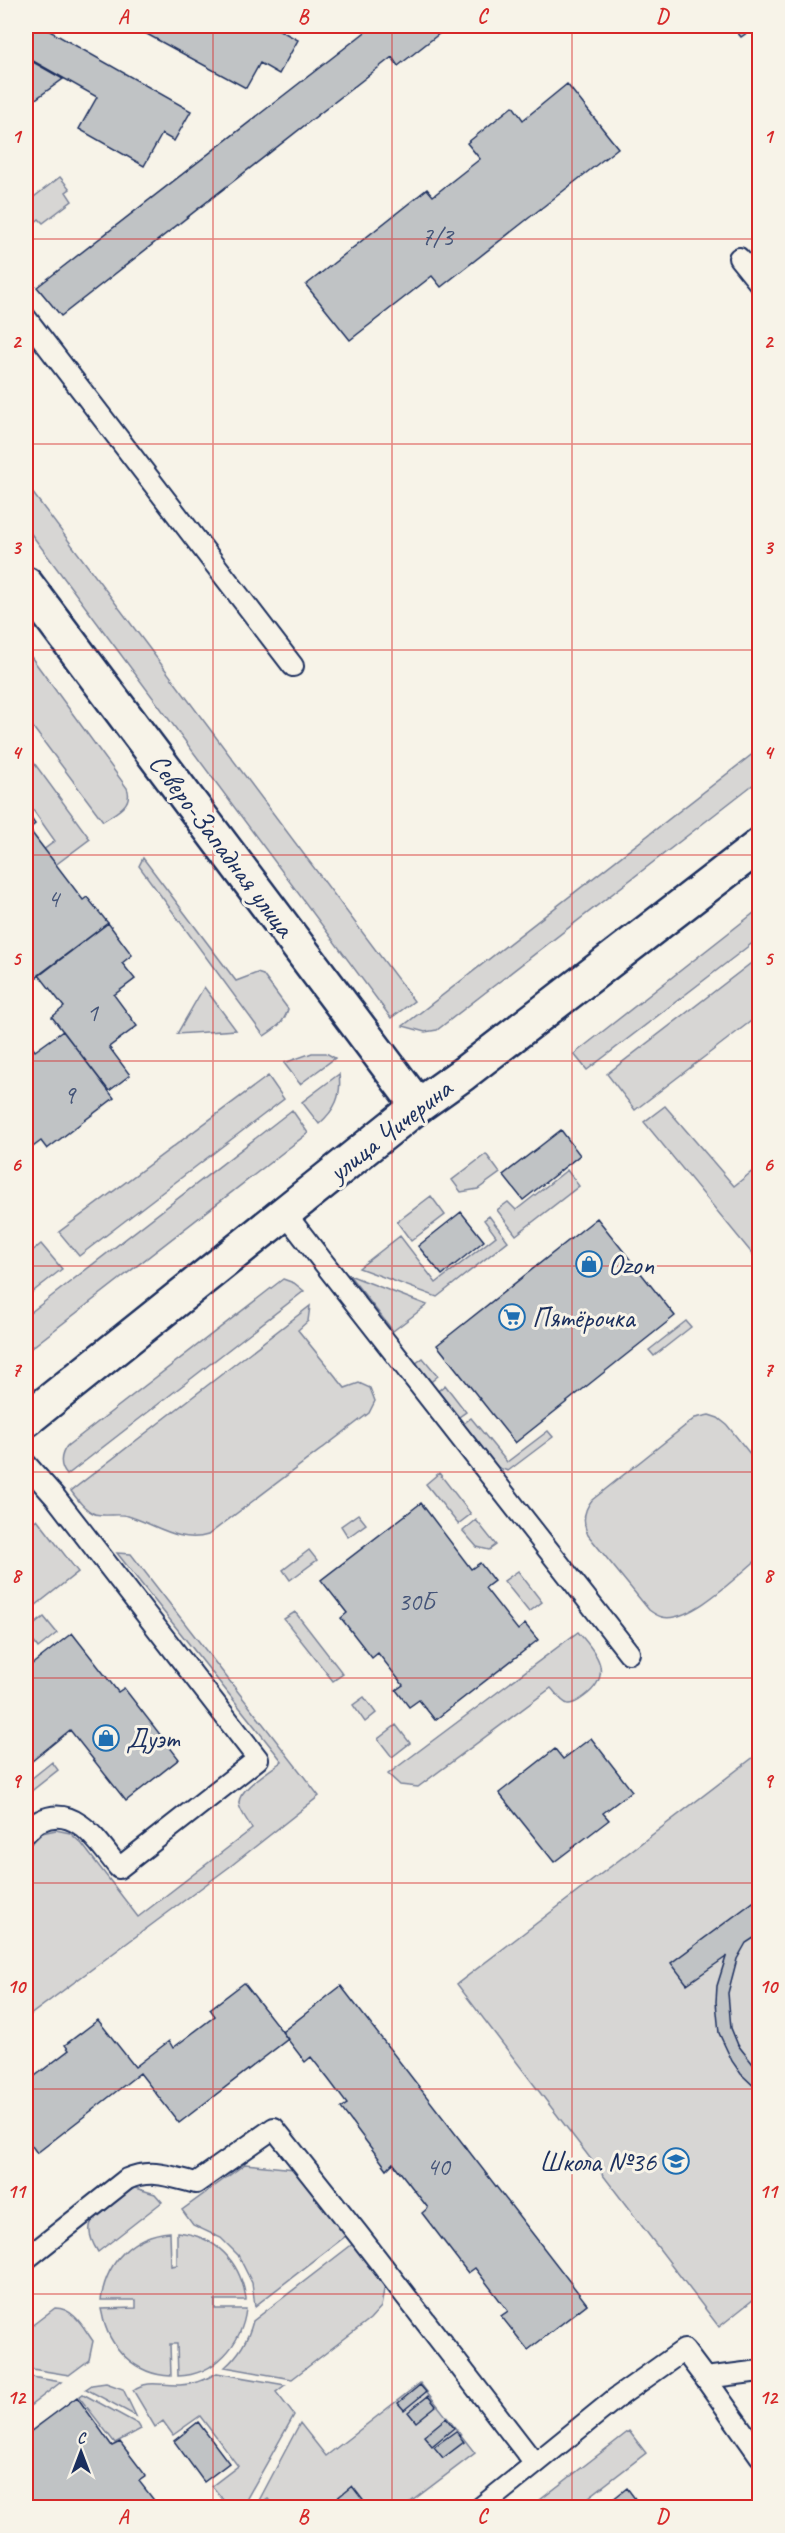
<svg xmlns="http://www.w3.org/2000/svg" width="785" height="2533" font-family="Caveat,sans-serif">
<rect width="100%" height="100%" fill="#f7f3e8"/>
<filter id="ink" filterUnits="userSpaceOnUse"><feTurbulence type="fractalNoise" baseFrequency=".0167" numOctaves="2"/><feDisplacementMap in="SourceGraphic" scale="12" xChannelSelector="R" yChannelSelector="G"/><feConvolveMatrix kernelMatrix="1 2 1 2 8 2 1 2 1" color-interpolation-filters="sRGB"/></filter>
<g filter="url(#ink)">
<path fill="#d7d6d4" stroke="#798299" stroke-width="1.5" d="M 60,177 L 70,189 L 66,192 L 72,201 L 43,223 L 39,219 L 26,230 L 26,203 Z
M 26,484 L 414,1001 L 391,1018 L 26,527 Z
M 26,650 L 127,788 C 134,805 115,813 103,821 L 26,718 Z
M 759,749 L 759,780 L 437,1030 L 425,1032 L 403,1026 Z
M 26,752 L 90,839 L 54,866 L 42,851 L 55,841 L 26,800 Z
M 143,858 L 236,981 L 257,973 L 263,975 L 288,1009 C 284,1023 276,1028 264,1036 L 139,866 Z
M 759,909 L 759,938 L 587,1070 L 574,1054 Z
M 759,957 L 759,1015 L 635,1110 L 607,1074 Z
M 204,987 L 236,1030 L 177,1034 Z
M 312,1053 L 326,1053 L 335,1058 L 300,1084 L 284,1063 Z
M 339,1074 C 342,1096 335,1110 319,1124 L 302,1102 Z
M 268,1076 L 284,1099 L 79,1256 L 59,1232 Z
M 665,1106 L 734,1186 L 759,1166 L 759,1262 L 644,1122 Z
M 292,1110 L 308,1133 L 26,1352 L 26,1316 Z
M 486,1154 L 500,1173 L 478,1189 L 461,1192 L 452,1180 Z
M 567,1170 L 579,1186 L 516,1235 L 497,1210 L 508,1202 L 516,1210 Z
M 431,1196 L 445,1215 L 411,1241 L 397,1222 Z
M 489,1216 L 508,1241 L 437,1297 L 359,1268 L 400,1236 L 436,1283 L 496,1236 L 484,1220 Z
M 41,1244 L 62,1269 L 26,1297 L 26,1256 Z
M 349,1275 L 427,1305 L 393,1331 Z
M 283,1279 L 294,1283 L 304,1291 L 67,1475 C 59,1466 60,1455 67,1446 Z
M 310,1306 L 308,1321 L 298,1330 L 345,1388 L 359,1383 L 370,1388 L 375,1401 L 369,1413 L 208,1535 C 180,1544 155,1524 128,1516 C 118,1513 105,1517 95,1514 C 85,1510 77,1499 71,1491 Z
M 686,1321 L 691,1327 L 654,1356 L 649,1350 Z
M 423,1358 L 438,1376 L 426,1386 L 411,1367 Z
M 445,1385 L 466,1412 L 453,1421 L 433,1395 Z
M 709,1415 L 718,1418 L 727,1425 L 759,1465 L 759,1558 C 738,1575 690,1624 662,1617 C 657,1616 653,1613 649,1610 L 588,1535 C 582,1522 583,1511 592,1500 L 695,1418 Z
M 471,1418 L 507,1462 L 548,1431 L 553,1437 L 508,1471 L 496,1467 L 459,1427 Z
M 439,1473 L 471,1514 L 458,1524 L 426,1484 Z
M 358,1514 L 366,1524 L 348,1537 L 341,1526 Z
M 37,1519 L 78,1572 L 26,1613 L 26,1528 Z
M 476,1520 L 496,1545 L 489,1550 L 477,1547 L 463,1531 Z
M 309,1550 L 317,1560 L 290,1580 L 283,1570 Z
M 117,1553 L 131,1554 L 319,1796 L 232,1865 L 26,2018 L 26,1847 L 42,1833 L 56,1830 L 70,1833 L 82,1844 L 138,1917 L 252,1829 C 249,1822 240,1812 239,1804 C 237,1789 272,1770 282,1761 Z
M 518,1571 L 542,1602 L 529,1612 L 504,1581 Z
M 295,1612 L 343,1674 L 333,1681 L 284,1619 Z
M 44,1617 L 57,1633 L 38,1648 L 26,1631 Z
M 578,1632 C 597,1653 614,1674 585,1696 C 581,1699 574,1705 568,1704 C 561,1702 556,1693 551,1688 L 418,1787 L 400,1785 L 388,1774 Z
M 364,1697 L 376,1713 L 365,1722 L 353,1705 Z
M 396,1725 L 410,1743 L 392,1757 L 378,1739 Z
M 759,1753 L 759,2295 L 719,2327 L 457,1984 Z
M 52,1762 L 58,1770 L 29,1793 L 26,1783 Z
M 245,2164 L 295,2169 L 347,2235 L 255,2306 L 252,2283 L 238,2255 L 221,2238 L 193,2225 L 182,2210 Z
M 135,2188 L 155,2194 L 162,2202 L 98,2252 C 83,2228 89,2219 110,2203 C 118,2197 125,2192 135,2188 Z
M 170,2232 L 171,2266 L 177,2265 L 177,2232 C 216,2236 240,2261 246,2298 L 246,2300 L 215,2300 L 215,2309 L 246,2309 C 242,2344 215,2375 178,2376 L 177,2344 L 170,2344 L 171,2376 C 135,2375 108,2347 102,2313 L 101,2309 L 136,2308 L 136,2300 L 101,2300 C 106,2262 132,2235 170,2232 Z
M 354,2243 L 385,2284 L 381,2307 L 370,2319 L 292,2379 L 225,2367 C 239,2355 248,2340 253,2321 Z
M 55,2308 C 74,2308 83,2327 93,2341 L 89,2360 L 69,2375 L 26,2368 L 26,2330 Z
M 217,2373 L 285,2385 L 276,2392 L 294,2415 L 242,2507 L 229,2507 L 212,2486 L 238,2466 L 200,2416 L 173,2435 L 163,2421 L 155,2427 L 133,2390 C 149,2379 162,2386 180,2385 C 193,2385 205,2380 217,2373 Z
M 26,2376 L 61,2382 L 26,2409 Z
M 106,2383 L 123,2389 L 136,2416 L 86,2389 L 92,2385 Z
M 420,2383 L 475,2453 L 404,2507 L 275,2507 L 268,2499 L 255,2508 L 300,2423 L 326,2456 Z
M 83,2394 L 138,2424 L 141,2429 L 115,2443 L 79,2397 Z
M 629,2431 L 646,2453 L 576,2507 L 531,2507 Z"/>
<path fill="#c0c3c5" stroke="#1b2f5e" stroke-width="1.5" d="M 26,26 L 41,26 L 191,111 L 174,141 L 162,134 L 144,166 L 79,129 L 97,97 L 26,57 Z
M 132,26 L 272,26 L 298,40 L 279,74 L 260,63 L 246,88 Z
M 373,26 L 449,26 L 398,66 L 392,57 L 61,316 L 37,287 Z
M 732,26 L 757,26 L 741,37 Z
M 26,58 L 63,79 L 26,106 Z
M 567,84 L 618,148 L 441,287 L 432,276 L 350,340 L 306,285 L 427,189 L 433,196 L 480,159 L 467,143 L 513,106 L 523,120 Z
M 26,811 L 35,824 L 29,829 L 83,900 L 87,897 L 108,923 L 28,984 L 26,980 Z
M 108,923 L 132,955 L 122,963 L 135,979 L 114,995 L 137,1026 L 109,1047 L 130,1075 L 109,1091 L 52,1017 L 64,1007 L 39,975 Z
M 63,1031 L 114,1098 L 47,1149 L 41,1141 L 26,1152 L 26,1038 L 35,1051 Z
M 561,1130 L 580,1155 L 523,1200 L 503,1175 Z
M 461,1212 L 484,1241 L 442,1275 L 418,1246 Z
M 597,1218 L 675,1316 L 515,1443 L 437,1345 Z
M 421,1503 L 471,1569 L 480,1563 L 494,1581 L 485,1588 L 518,1630 L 525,1624 L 538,1640 L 435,1720 L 419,1700 L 409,1707 L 396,1690 L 403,1685 L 378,1653 L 372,1658 L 341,1618 L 347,1613 L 321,1580 Z
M 72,1633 L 118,1692 L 124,1688 L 179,1759 L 126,1801 L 70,1730 L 26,1766 L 26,1669 Z
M 591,1738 L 632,1791 L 603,1813 L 609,1820 L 554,1862 L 499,1793 L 555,1749 L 563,1759 Z
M 760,1897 L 760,1934 L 746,1943 L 737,1959 L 728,1993 L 731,2028 L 738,2045 L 760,2073 L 760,2092 L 741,2074 L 732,2061 L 719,2033 L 716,2002 L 717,1986 L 726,1957 L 687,1984 L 671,1963 Z
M 244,1983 L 288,2039 L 179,2123 L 140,2073 L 37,2153 L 26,2138 L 26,2081 L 27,2082 L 69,2050 L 65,2045 L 98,2020 L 135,2067 L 169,2041 L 173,2048 L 215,2016 L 210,2009 Z
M 341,1986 L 587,2304 L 528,2350 L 501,2316 L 508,2311 L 475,2268 L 468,2273 L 422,2213 L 428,2208 L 393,2163 L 387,2169 L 341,2108 L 347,2104 L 329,2080 L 311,2057 L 305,2062 L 282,2032 Z
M 420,2385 L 426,2392 L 404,2410 L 398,2403 Z
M 428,2396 L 436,2406 L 416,2422 L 408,2412 Z
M 77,2397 L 112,2446 L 120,2442 L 146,2476 L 139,2481 L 160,2508 L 26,2508 L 26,2435 Z
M 446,2418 L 454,2428 L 432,2446 L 424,2436 Z
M 198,2422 L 229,2463 L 204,2482 L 174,2441 Z
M 456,2431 L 464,2442 L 443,2458 L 434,2447 Z
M 352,2486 L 369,2508 L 325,2508 Z
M 627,2488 L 642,2508 L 602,2508 Z"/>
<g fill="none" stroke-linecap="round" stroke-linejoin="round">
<g stroke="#1b2f5e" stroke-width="24">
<path id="lane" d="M 739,258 L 760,284
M 26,318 L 293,666
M 284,1212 L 629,1653
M 26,1464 L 56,1498 L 258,1759 L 119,1868 C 100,1845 76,1803 40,1821 C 35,1823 30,1829 26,1833
M 26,2259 L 127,2179 C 152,2168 171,2177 196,2183 L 274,2128 L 358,2234 L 535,2464 L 480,2508
M 705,2378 L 760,2456
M 535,2464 L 615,2399 L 684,2350 L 705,2378 L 760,2371"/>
</g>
<g stroke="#1b2f5e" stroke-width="38">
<path id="street" d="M 26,584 L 418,1106"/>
</g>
<g stroke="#1b2f5e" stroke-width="38">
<path id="secondary" d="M 26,1420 L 418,1106 L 463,1074 L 760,845"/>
</g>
<use href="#lane" stroke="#f7f3e8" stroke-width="20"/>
<use href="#street" stroke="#f7f3e8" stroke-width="33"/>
<use href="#secondary" stroke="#f7f3e8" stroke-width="33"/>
</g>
</g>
<path fill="none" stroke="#d62828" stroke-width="1.5" stroke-opacity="0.55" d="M 213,26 L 213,2508M 392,26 L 392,2508M 572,26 L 572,2508M 26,239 L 760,239M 26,444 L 760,444M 26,650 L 760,650M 26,855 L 760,855M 26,1061 L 760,1061M 26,1266 L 760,1266M 26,1472 L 760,1472M 26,1678 L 760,1678M 26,1883 L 760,1883M 26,2089 L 760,2089M 26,2294 L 760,2294"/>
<defs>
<g id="shop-ring" transform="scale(1.35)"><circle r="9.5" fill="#f7f3e8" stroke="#1f6fb2" stroke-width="1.5"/><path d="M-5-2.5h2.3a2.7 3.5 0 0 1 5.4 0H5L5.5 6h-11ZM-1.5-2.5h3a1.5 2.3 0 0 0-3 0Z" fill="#1f6fb2"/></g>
<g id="supermarket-ring" transform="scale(1.35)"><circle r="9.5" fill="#f7f3e8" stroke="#1f6fb2" stroke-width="1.5"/><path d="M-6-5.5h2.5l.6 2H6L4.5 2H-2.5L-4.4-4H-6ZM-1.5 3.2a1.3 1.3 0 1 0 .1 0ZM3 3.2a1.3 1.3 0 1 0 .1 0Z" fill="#1f6fb2"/></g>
<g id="school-ring" transform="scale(1.35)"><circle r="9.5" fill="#f7f3e8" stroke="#1f6fb2" stroke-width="1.5"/><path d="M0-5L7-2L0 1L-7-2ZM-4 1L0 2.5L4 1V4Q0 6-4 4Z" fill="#1f6fb2"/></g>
</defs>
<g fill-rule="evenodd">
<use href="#shop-ring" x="589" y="1264"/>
<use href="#supermarket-ring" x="512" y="1317"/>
<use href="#shop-ring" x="106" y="1738"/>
<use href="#school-ring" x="676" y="2161"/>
</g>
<g text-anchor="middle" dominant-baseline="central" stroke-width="6" stroke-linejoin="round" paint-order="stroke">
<g font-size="26" fill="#445478">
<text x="437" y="236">7/3</text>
<text x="53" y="898">4</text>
<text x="92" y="1012">1</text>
<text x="69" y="1094">9</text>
<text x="416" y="1601">30Б</text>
<text x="438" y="2166">40</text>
</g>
<g font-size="28" fill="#1b2f5e" stroke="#f7f3e8">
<text transform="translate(222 845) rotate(53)">Северо-Западная улица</text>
<text transform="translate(390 1130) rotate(-38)">улица Чичерина</text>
</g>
<g font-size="28" fill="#1b2f5e" stroke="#f7f3e8" text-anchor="start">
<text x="608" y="1264">Ozon</text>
<text x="532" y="1317">Пятёрочка</text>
<text x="126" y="1738">Дуэт</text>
<text x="656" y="2161" text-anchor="end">Школа №36</text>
</g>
</g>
<rect width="785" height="2533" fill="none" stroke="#f7f3e8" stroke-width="66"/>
<g transform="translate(81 2452)" stroke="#f7f3e8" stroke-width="4.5" paint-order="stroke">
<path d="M0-4.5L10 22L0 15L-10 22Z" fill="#1b2f5e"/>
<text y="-9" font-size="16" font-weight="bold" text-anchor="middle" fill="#1b2f5e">С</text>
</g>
<rect x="33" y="33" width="719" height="2467" fill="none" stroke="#d62828" stroke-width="2"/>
<g font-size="20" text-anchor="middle" font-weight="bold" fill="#d62828">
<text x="123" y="23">A</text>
<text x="303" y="23">B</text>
<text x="482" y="23">C</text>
<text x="662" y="23">D</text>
<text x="16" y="143">1</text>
<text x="768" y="143">1</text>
<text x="16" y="348">2</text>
<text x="768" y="348">2</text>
<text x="16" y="554">3</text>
<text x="768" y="554">3</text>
<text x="16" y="759">4</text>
<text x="768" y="759">4</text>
<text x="16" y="965">5</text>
<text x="768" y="965">5</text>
<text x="16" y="1171">6</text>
<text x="768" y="1171">6</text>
<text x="16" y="1376">7</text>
<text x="768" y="1376">7</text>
<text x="16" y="1582">8</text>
<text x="768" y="1582">8</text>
<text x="16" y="1787">9</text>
<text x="768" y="1787">9</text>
<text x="16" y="1993">10</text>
<text x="768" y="1993">10</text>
<text x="16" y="2198">11</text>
<text x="768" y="2198">11</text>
<text x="16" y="2404">12</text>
<text x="768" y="2404">12</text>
<text x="123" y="2523">A</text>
<text x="303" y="2523">B</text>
<text x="482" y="2523">C</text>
<text x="662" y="2523">D</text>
</g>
</svg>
